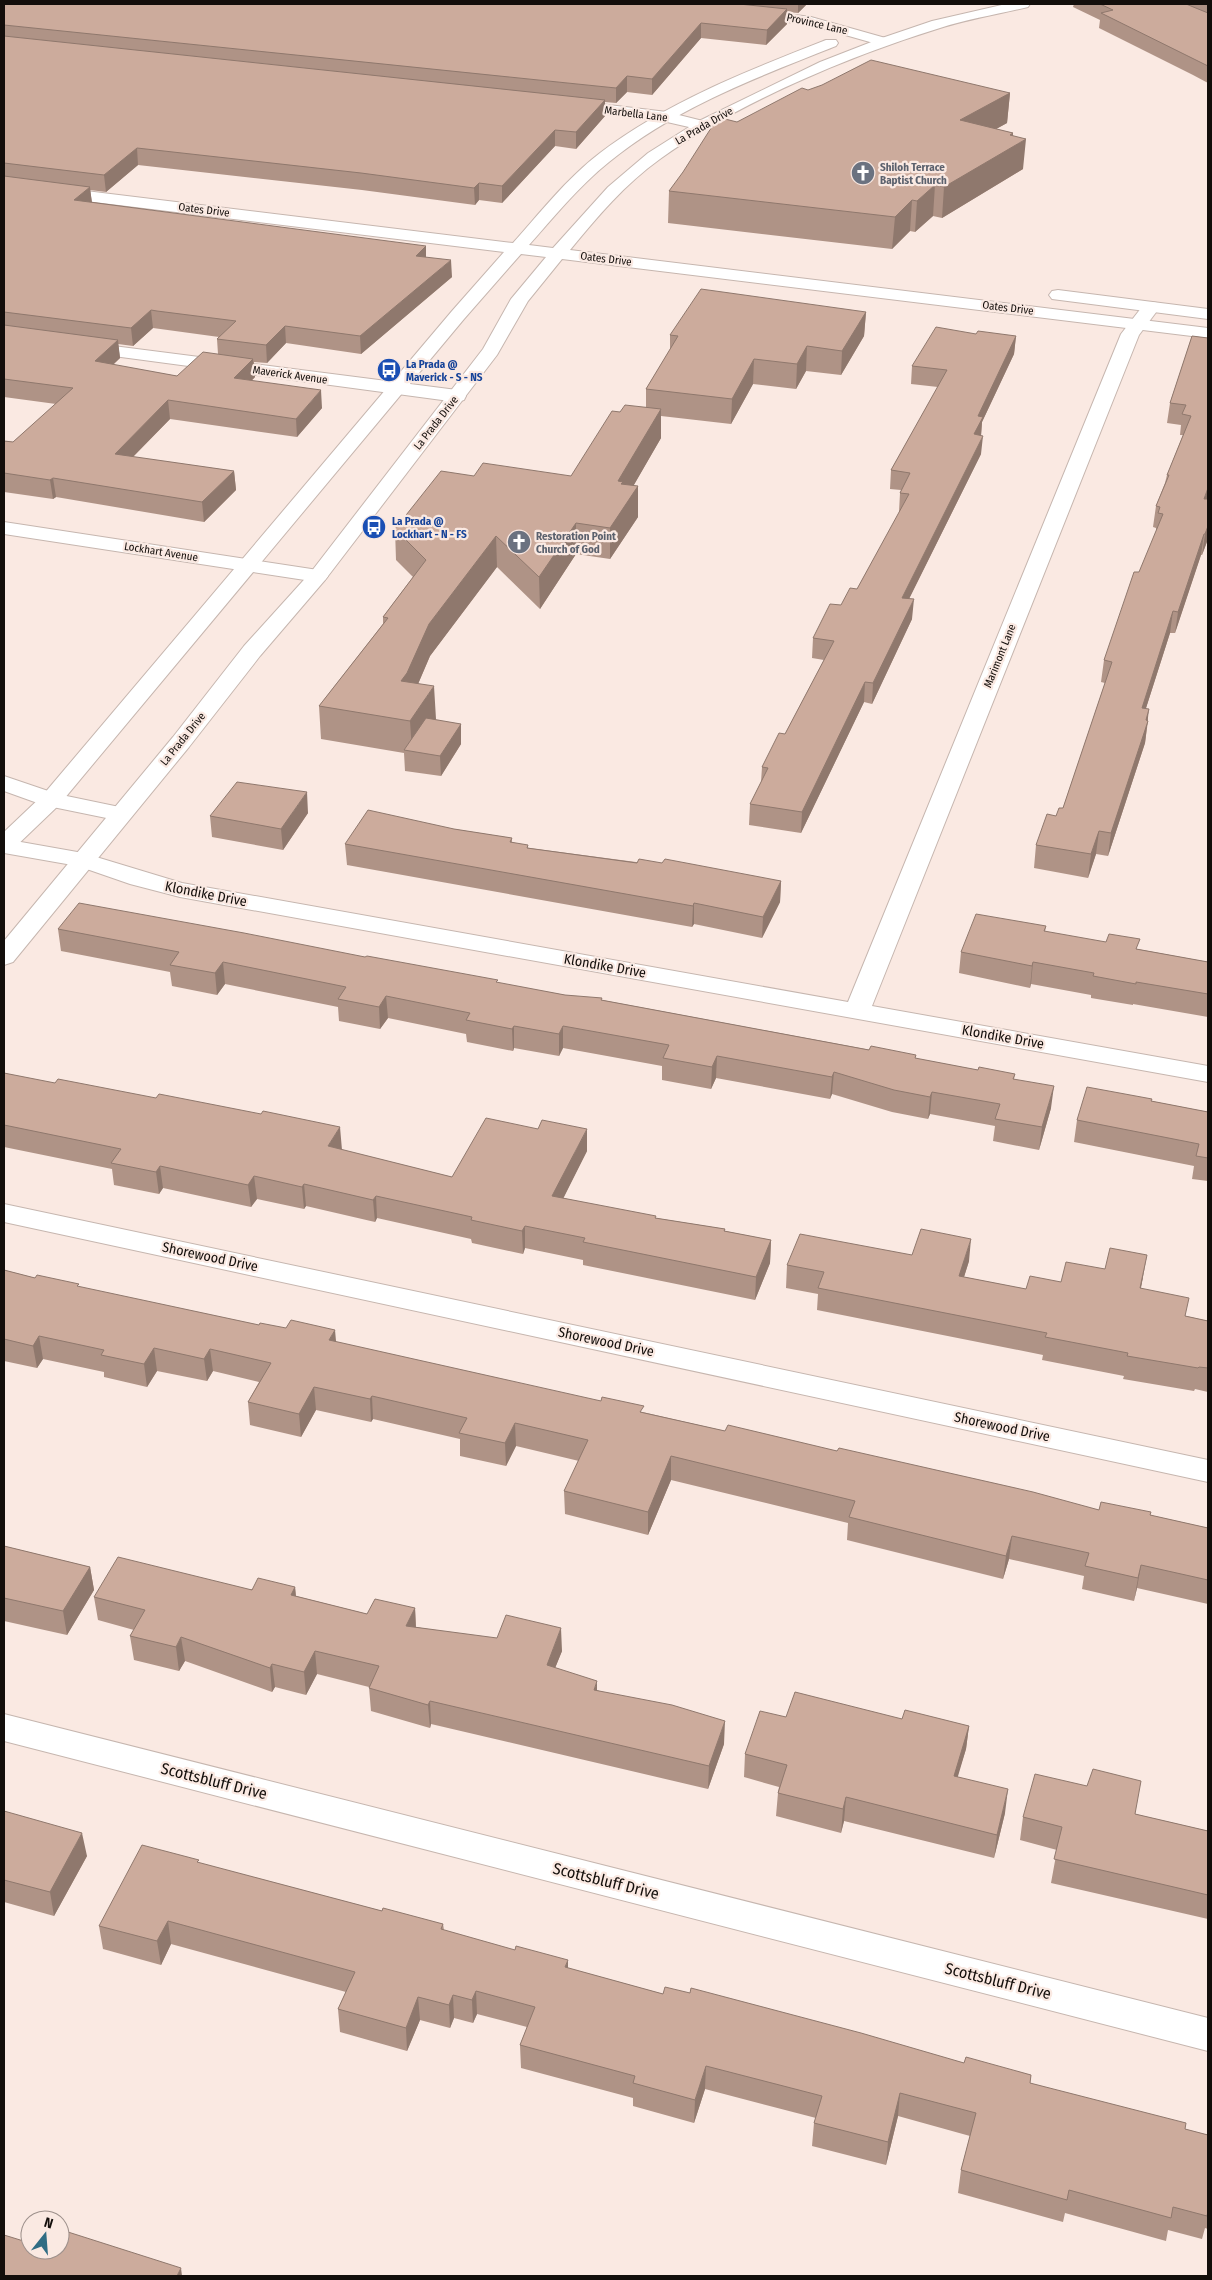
<svg xmlns="http://www.w3.org/2000/svg" width="1212" height="2280" font-family="'Fira Sans Condensed',sans-serif">
<rect width="100%" height="100%" fill="#fae9e2"/>
<g fill="none" stroke-linecap="round" stroke-linejoin="round">
<g stroke="#c6b6af" stroke-width="2">
<path id="minor" d="M 749,9 L 811,17 L 889,39 L 891,42 L 884,46 L 810,25 L 744,16 L 742,13 Z
M 567,100 L 667,112 L 707,122 L 710,125 L 707,128 L 702,130 L 667,122 L 562,108 L 559,105 L 562,102 Z
M 1151,302 L 1157,303 L 1160,307 L 1139,335 L 872,1006 L 1208,1066 L 1208,1082 L 180,897 L 130,884 L 78,866 L 4,853 L 4,839 L 83,853 L 182,883 L 848,1002 L 1121,334 L 1145,303 Z
M 82,342 L 457,390 L 464,392 L 466,396 L 464,400 L 457,402 L 76,351 L 73,347 L 76,343 Z
M 4,522 L 318,570 L 325,572 L 328,576 L 325,580 L 318,582 L 4,534 Z
M 4,776 L 57,794 L 129,809 L 133,814 L 129,819 L 121,821 L 43,805 L 4,791 Z
M 4,1204 L 1208,1460 L 1208,1482 L 4,1222 Z
M 4,1714 L 1208,2018 L 1208,2051 L 4,1741 Z"/>
</g>
<g stroke="#c6b6af" stroke-width="2">
<path id="major" d="M 1006,4 L 1030,4 L 1028,7 C 999,14 968,19 940,28 C 849,56 737,103 660,159 C 625,184 597,217 570,250 L 1208,328 L 1208,338 L 562,259 L 528,301 L 497,355 L 325,580 L 260,656 L 189,747 L 13,962 L 4,965 L 4,941 L 173,737 L 244,646 L 311,572 L 483,349 L 511,299 L 546,257 L 521,254 L 464,319 L 59,805 L 12,850 L 4,852 L 4,832 L 43,795 L 452,311 L 504,252 L 4,191 L 4,181 L 513,243 C 540,213 567,178 600,153 C 667,102 747,71 826,40 L 836,40 L 838,43 L 836,46 C 758,77 675,108 609,162 C 579,186 554,217 529,245 L 553,248 L 608,187 L 648,153 L 697,122 L 820,62 L 879,39 L 932,21 Z
M 1058,290 L 1208,309 L 1208,319 L 1052,299 L 1049,295 L 1052,291 Z"/>
</g>
<use href="#minor" fill="#fff" fill-rule="evenodd"/>
<use href="#major" fill="#fff" fill-rule="evenodd"/>
</g>
<path fill="#af9386" fill-rule="evenodd" d="M 4,4 L 807,4 L 798,13 L 787,12 L 787,24 L 766,45 L 701,38 L 652,95 L 627,92 L 616,103 L 605,102 L 605,116 L 576,149 L 555,146 L 502,203 L 479,200 L 475,205 L 362,190 L 138,165 L 106,192 L 90,190 L 92,202 L 426,257 L 452,277 L 361,354 L 286,343 L 267,363 L 254,362 L 255,377 L 251,381 L 322,408 L 297,437 L 170,419 L 133,457 L 234,471 L 236,490 L 204,522 L 56,497 L 53,499 L 4,492 L 4,441 L 13,442 L 56,404 L 4,397 ZM 153,328 L 219,337 L 217,339 L 218,354 L 177,376 L 113,365 L 120,358 L 118,344 L 133,346 Z
M 1074,4 L 1208,4 L 1208,83 L 1193,75 L 1099,28 L 1100,20 L 1073,7 Z
M 808,90 L 1010,93 L 1007,123 L 996,129 L 1013,133 L 1013,135 L 1023,169 L 942,218 L 933,216 L 915,232 L 910,231 L 892,249 L 668,223 L 669,191 L 737,122 Z
M 866,312 L 864,336 L 841,375 L 806,371 L 796,389 L 753,384 L 731,424 L 661,416 L 661,438 L 633,486 L 638,486 L 638,517 L 610,559 L 576,554 L 540,609 L 497,567 L 430,656 L 418,684 L 435,720 L 461,724 L 461,744 L 441,776 L 405,771 L 404,753 L 321,739 L 319,706 L 383,624 L 383,617 L 413,577 L 396,560 L 395,529 L 474,476 L 571,476 L 620,412 L 646,407 L 646,389 L 670,350 L 670,335 Z
M 976,334 L 1016,336 L 1014,354 L 982,422 L 981,435 L 981,454 L 909,599 L 912,619 L 872,704 L 864,702 L 801,833 L 749,825 L 750,804 L 761,782 L 762,767 L 785,734 L 824,660 L 812,658 L 813,638 L 841,605 L 857,589 L 900,512 L 899,512 L 900,493 L 901,490 L 890,489 L 891,470 L 938,387 L 911,384 L 912,366 Z
M 1192,336 L 1208,539 L 1202,555 L 1201,555 L 1175,633 L 1170,633 L 1146,708 L 1148,720 L 1148,721 L 1145,743 L 1108,856 L 1096,854 L 1088,878 L 1034,868 L 1036,845 L 1056,816 L 1063,808 L 1105,683 L 1101,682 L 1104,660 L 1156,532 L 1156,528 L 1153,527 L 1156,506 L 1165,483 L 1167,475 L 1183,435 L 1180,435 L 1181,425 L 1167,423 L 1170,403 Z
M 308,813 L 283,850 L 212,837 L 210,816 Z
M 454,829 L 512,838 L 512,842 L 529,848 L 781,881 L 780,902 L 762,938 L 694,924 L 692,927 L 347,865 L 345,844 Z
M 1046,926 L 1045,932 L 1208,962 L 1208,1017 L 1133,1004 L 1133,1005 L 1091,998 L 1091,995 L 1031,984 L 1030,988 L 959,973 L 961,952 Z
M 58,929 L 365,957 L 498,983 L 565,995 L 602,1000 L 978,1070 L 1015,1074 L 1014,1079 L 1051,1108 L 1039,1150 L 993,1141 L 995,1126 L 930,1114 L 928,1119 L 892,1112 L 832,1094 L 830,1099 L 716,1078 L 711,1089 L 662,1080 L 662,1066 L 563,1048 L 559,1056 L 514,1048 L 513,1051 L 467,1042 L 466,1034 L 388,1018 L 380,1029 L 339,1021 L 338,1007 L 225,984 L 217,995 L 172,986 L 170,972 L 61,951 Z
M 4,1073 L 342,1150 L 452,1177 L 587,1151 L 563,1198 L 656,1218 L 725,1229 L 725,1231 L 771,1240 L 770,1263 L 755,1300 L 583,1265 L 583,1260 L 525,1248 L 523,1254 L 472,1243 L 471,1239 L 377,1218 L 375,1222 L 306,1206 L 304,1209 L 257,1199 L 251,1207 L 163,1188 L 159,1194 L 114,1185 L 112,1169 L 4,1147 Z
M 1151,1101 L 1208,1112 L 1208,1181 L 1192,1179 L 1194,1166 L 1074,1142 L 1077,1120 Z
M 912,1255 L 969,1261 L 964,1277 L 1026,1289 L 1061,1282 L 1143,1277 L 1141,1288 L 1186,1316 L 1208,1321 L 1208,1392 L 1195,1389 L 1194,1391 L 1123,1379 L 1124,1376 L 1042,1360 L 1043,1355 L 817,1310 L 818,1294 L 786,1288 L 787,1265 Z
M 4,1270 L 35,1278 L 336,1342 L 725,1431 L 837,1451 L 1099,1510 L 1150,1515 L 1208,1528 L 1208,1604 L 1137,1588 L 1134,1601 L 1082,1589 L 1084,1576 L 1009,1559 L 1003,1579 L 847,1540 L 848,1523 L 671,1480 L 648,1535 L 565,1514 L 564,1491 L 579,1461 L 516,1446 L 506,1466 L 460,1456 L 460,1439 L 373,1419 L 371,1422 L 316,1410 L 301,1437 L 250,1425 L 248,1402 L 259,1382 L 213,1371 L 207,1381 L 157,1371 L 147,1387 L 104,1377 L 104,1372 L 43,1359 L 37,1368 L 4,1361 Z
M 4,1546 L 90,1567 L 94,1590 L 67,1635 L 4,1621 Z
M 295,1587 L 296,1596 L 367,1614 L 415,1608 L 416,1627 L 562,1651 L 555,1668 L 597,1690 L 724,1744 L 708,1789 L 431,1724 L 430,1728 L 371,1711 L 369,1687 L 317,1674 L 306,1695 L 275,1687 L 272,1692 L 185,1661 L 179,1671 L 134,1660 L 130,1636 L 134,1630 L 98,1620 L 94,1597 Z
M 902,1719 L 969,1726 L 966,1749 L 957,1777 L 1005,1813 L 994,1858 L 844,1821 L 841,1833 L 776,1816 L 778,1793 L 779,1787 L 744,1777 L 745,1754 Z
M 1087,1786 L 1135,1814 L 1208,1831 L 1208,1919 L 1051,1883 L 1057,1850 L 1020,1840 L 1023,1817 Z
M 4,1811 L 87,1856 L 54,1916 L 4,1902 Z
M 199,1863 L 382,1911 L 443,1924 L 444,1930 L 568,1968 L 663,1994 L 964,2063 L 1031,2075 L 1030,2083 L 1185,2129 L 1208,2135 L 1208,2229 L 1205,2228 L 1202,2239 L 1168,2230 L 1166,2241 L 1065,2213 L 1063,2222 L 958,2193 L 961,2170 L 970,2136 L 898,2116 L 886,2165 L 812,2146 L 814,2123 L 816,2118 L 705,2089 L 694,2123 L 633,2106 L 633,2098 L 521,2068 L 520,2045 L 527,2027 L 477,2014 L 473,2023 L 454,2018 L 450,2028 L 420,2020 L 407,2051 L 340,2032 L 338,2009 L 346,1992 L 171,1944 L 161,1965 L 103,1949 L 99,1926 Z"/>
<path fill="#8f786d" d="M 798,4 L 807,4 L 798,13 Z
M 787,9 L 787,24 L 766,45 L 767,30 Z
M 701,23 L 701,38 L 652,95 L 652,79 Z
M 627,76 L 627,92 L 616,103 L 616,88 Z
M 1010,93 L 1007,123 L 958,150 L 960,120 Z
M 605,100 L 605,116 L 576,149 L 576,132 Z
M 555,130 L 555,146 L 502,203 L 502,186 Z
M 1013,133 L 1012,147 L 1026,139 L 1023,169 L 942,218 L 944,187 Z
M 137,148 L 138,165 L 106,192 L 104,175 Z
M 479,183 L 479,200 L 475,205 L 474,188 Z
M 935,185 L 933,216 L 915,232 L 917,201 Z
M 90,187 L 92,204 L 74,200 Z
M 912,200 L 910,231 L 892,249 L 895,217 Z
M 426,246 L 426,263 L 416,256 Z
M 451,260 L 452,277 L 361,354 L 360,336 Z
M 151,310 L 153,328 L 133,346 L 131,328 Z
M 866,312 L 864,336 L 841,375 L 842,351 Z
M 285,326 L 286,343 L 267,363 L 266,345 Z
M 1016,336 L 1014,354 L 982,422 L 981,436 L 974,434 L 978,416 Z
M 118,340 L 120,358 L 97,379 L 95,361 Z
M 807,346 L 806,371 L 796,389 L 797,364 Z
M 253,359 L 255,377 L 236,397 L 234,378 Z
M 754,359 L 753,384 L 731,424 L 732,399 Z
M 321,390 L 322,408 L 297,437 L 296,419 Z
M 168,400 L 170,419 L 117,473 L 115,454 Z
M 661,409 L 661,438 L 623,504 L 638,486 L 638,517 L 610,559 L 610,528 L 618,481 Z
M 983,436 L 981,454 L 900,617 L 902,598 Z
M 234,471 L 236,490 L 204,522 L 202,502 Z
M 53,478 L 56,497 L 53,499 L 50,480 Z
M 1208,488 L 1208,500 L 1204,499 Z
M 576,523 L 576,554 L 540,609 L 539,577 Z
M 1208,526 L 1208,539 L 1202,555 L 1205,534 Z
M 1204,534 L 1201,555 L 1175,633 L 1178,612 Z
M 496,536 L 497,567 L 430,656 L 409,705 L 401,681 L 429,624 Z
M 914,599 L 912,619 L 872,704 L 873,683 Z
M 1173,611 L 1170,633 L 1139,730 L 1142,708 Z
M 865,682 L 864,702 L 801,833 L 802,812 Z
M 434,686 L 436,719 L 413,752 L 412,751 L 410,721 Z
M 1149,709 L 1145,743 L 1108,856 L 1111,833 Z
M 461,724 L 461,744 L 441,776 L 440,756 Z
M 307,792 L 308,813 L 283,850 L 281,829 Z
M 1099,831 L 1096,854 L 1088,878 L 1091,854 Z
M 781,881 L 780,902 L 762,938 L 763,917 Z
M 694,903 L 694,924 L 692,927 L 693,906 Z
M 223,962 L 225,984 L 217,995 L 215,973 Z
M 1033,962 L 1031,984 L 1030,988 L 1032,966 Z
M 386,996 L 388,1018 L 380,1029 L 379,1007 Z
M 514,1026 L 514,1048 L 513,1051 L 512,1029 Z
M 563,1026 L 563,1048 L 559,1056 L 559,1034 Z
M 717,1056 L 716,1078 L 711,1089 L 712,1067 Z
M 834,1072 L 832,1094 L 830,1099 L 832,1077 Z
M 1054,1086 L 1051,1108 L 1039,1150 L 1042,1127 Z
M 932,1092 L 930,1114 L 928,1119 L 930,1097 Z
M 340,1127 L 342,1150 L 328,1146 Z
M 587,1129 L 587,1151 L 553,1219 L 552,1196 Z
M 160,1166 L 163,1188 L 159,1194 L 156,1172 Z
M 254,1176 L 257,1199 L 251,1207 L 248,1185 Z
M 304,1184 L 306,1206 L 304,1209 L 302,1187 Z
M 376,1196 L 377,1218 L 375,1222 L 373,1200 Z
M 525,1226 L 525,1248 L 523,1254 L 522,1231 Z
M 971,1239 L 969,1261 L 957,1299 L 959,1276 Z
M 771,1240 L 770,1263 L 755,1300 L 756,1277 Z
M 1147,1255 L 1143,1277 L 1136,1311 L 1140,1288 Z
M 335,1330 L 337,1352 L 329,1340 Z
M 39,1336 L 43,1359 L 37,1368 L 33,1346 Z
M 154,1348 L 157,1371 L 147,1387 L 144,1364 Z
M 210,1349 L 213,1371 L 207,1381 L 204,1359 Z
M 314,1387 L 316,1410 L 301,1437 L 299,1414 Z
M 372,1396 L 373,1419 L 371,1422 L 370,1399 Z
M 515,1423 L 516,1446 L 506,1466 L 505,1443 Z
M 671,1456 L 671,1480 L 648,1535 L 648,1512 Z
M 1012,1536 L 1009,1559 L 1003,1579 L 1006,1556 Z
M 1141,1565 L 1137,1588 L 1134,1601 L 1138,1578 Z
M 90,1567 L 94,1590 L 67,1635 L 63,1611 Z
M 295,1587 L 297,1610 L 291,1595 Z
M 415,1608 L 416,1631 L 406,1626 Z
M 561,1628 L 562,1651 L 547,1688 L 547,1665 Z
M 181,1637 L 185,1661 L 179,1671 L 176,1647 Z
M 315,1651 L 317,1674 L 306,1695 L 304,1672 Z
M 272,1664 L 275,1687 L 272,1692 L 270,1668 Z
M 597,1681 L 597,1704 L 594,1690 Z
M 430,1701 L 431,1724 L 430,1728 L 428,1705 Z
M 725,1721 L 724,1744 L 708,1789 L 709,1766 Z
M 969,1726 L 966,1749 L 951,1800 L 954,1776 Z
M 1008,1789 L 1005,1813 L 994,1858 L 997,1835 Z
M 846,1797 L 844,1821 L 841,1833 L 843,1809 Z
M 82,1833 L 87,1856 L 54,1916 L 50,1892 Z
M 168,1921 L 171,1944 L 161,1965 L 157,1941 Z
M 568,1960 L 568,1983 L 565,1967 Z
M 476,1991 L 477,2014 L 473,2023 L 472,2000 Z
M 453,1995 L 454,2018 L 450,2028 L 449,2005 Z
M 418,1997 L 420,2020 L 407,2051 L 406,2028 Z
M 706,2066 L 705,2089 L 694,2123 L 695,2100 Z
M 900,2093 L 898,2116 L 886,2165 L 888,2142 Z
M 181,2268 L 182,2276 L 177,2276 Z"/>
<path fill="#ccab9c" stroke="#8f786d" d="M 4,4 L 739,4 L 787,9 L 767,30 L 701,23 L 652,79 L 627,76 L 616,88 L 4,25 Z
M 1100,4 L 1186,4 L 1208,13 L 1208,66 L 1101,13 L 1113,10 Z
M 4,36 L 605,100 L 576,132 L 555,130 L 502,186 L 479,183 L 474,188 L 361,173 L 137,148 L 104,175 L 4,163 Z
M 871,60 L 1010,93 L 960,120 L 1013,133 L 1010,135 L 1026,139 L 944,187 L 935,185 L 917,201 L 912,200 L 895,217 L 669,191 L 683,172 L 713,125 L 721,118 L 737,122 L 802,88 L 808,90 L 822,85 Z
M 4,176 L 90,187 L 74,200 L 426,246 L 416,256 L 451,260 L 360,336 L 285,326 L 266,345 L 217,339 L 236,321 L 157,311 L 151,310 L 131,328 L 4,312 Z
M 701,289 L 866,312 L 842,351 L 807,346 L 797,364 L 754,359 L 732,399 L 646,389 L 678,336 L 670,335 Z
M 4,325 L 118,340 L 95,361 L 177,376 L 203,352 L 253,359 L 234,378 L 321,390 L 296,419 L 168,400 L 115,454 L 234,471 L 202,502 L 53,478 L 50,480 L 4,473 L 4,441 L 13,442 L 73,388 L 4,379 Z
M 936,327 L 976,334 L 978,331 L 1016,336 L 978,416 L 983,417 L 974,434 L 983,436 L 902,598 L 914,599 L 873,683 L 865,682 L 802,812 L 750,804 L 768,768 L 762,767 L 779,733 L 785,734 L 834,641 L 813,638 L 830,604 L 841,605 L 850,588 L 857,589 L 909,494 L 900,493 L 910,473 L 891,470 L 947,370 L 912,366 Z
M 1192,336 L 1208,338 L 1208,488 L 1204,499 L 1208,499 L 1208,526 L 1205,534 L 1204,534 L 1178,612 L 1173,611 L 1142,708 L 1149,709 L 1146,720 L 1148,721 L 1111,833 L 1099,831 L 1091,854 L 1036,845 L 1047,814 L 1056,816 L 1059,808 L 1063,808 L 1112,662 L 1104,660 L 1134,572 L 1139,572 L 1163,514 L 1158,513 L 1160,507 L 1156,506 L 1169,475 L 1167,475 L 1191,416 L 1182,414 L 1186,405 L 1170,403 Z
M 625,405 L 661,409 L 618,481 L 623,482 L 621,484 L 638,486 L 610,528 L 576,523 L 539,577 L 496,536 L 429,624 L 407,673 L 401,681 L 434,686 L 410,721 L 319,706 L 388,618 L 383,617 L 426,560 L 395,529 L 441,471 L 474,476 L 483,463 L 571,476 L 612,411 L 620,412 Z
M 426,718 L 461,724 L 440,756 L 404,750 Z
M 237,782 L 307,792 L 281,829 L 210,816 Z
M 368,810 L 454,829 L 512,838 L 510,842 L 528,845 L 527,848 L 637,863 L 639,859 L 662,863 L 665,859 L 781,881 L 763,917 L 694,903 L 693,906 L 345,844 Z
M 79,903 L 244,933 L 365,957 L 367,956 L 498,980 L 496,982 L 565,995 L 602,998 L 601,1000 L 869,1050 L 871,1046 L 916,1055 L 915,1058 L 978,1070 L 979,1067 L 1015,1074 L 1013,1079 L 1054,1086 L 1042,1127 L 995,1119 L 1000,1104 L 932,1092 L 930,1097 L 894,1090 L 834,1072 L 832,1077 L 717,1056 L 712,1067 L 663,1058 L 669,1045 L 563,1026 L 559,1034 L 514,1026 L 512,1029 L 466,1020 L 470,1013 L 386,996 L 379,1007 L 338,999 L 346,987 L 223,962 L 215,973 L 170,965 L 179,952 L 58,929 Z
M 976,914 L 1046,926 L 1044,931 L 1106,942 L 1109,934 L 1140,939 L 1136,949 L 1208,962 L 1208,994 L 1136,982 L 1136,984 L 1093,976 L 1094,973 L 1033,962 L 1032,966 L 961,952 Z
M 4,1073 L 55,1083 L 58,1079 L 156,1098 L 159,1094 L 261,1114 L 263,1111 L 340,1127 L 328,1146 L 452,1177 L 486,1118 L 538,1129 L 542,1120 L 587,1129 L 552,1196 L 656,1216 L 655,1218 L 725,1229 L 724,1231 L 771,1240 L 756,1277 L 583,1242 L 585,1238 L 525,1226 L 522,1231 L 471,1220 L 472,1217 L 376,1196 L 373,1200 L 304,1184 L 302,1187 L 254,1176 L 248,1185 L 160,1166 L 156,1172 L 111,1163 L 121,1149 L 4,1125 Z
M 1087,1087 L 1152,1099 L 1151,1101 L 1208,1112 L 1208,1158 L 1196,1156 L 1199,1144 L 1077,1120 Z
M 921,1229 L 971,1239 L 959,1276 L 1026,1289 L 1030,1276 L 1061,1282 L 1066,1262 L 1105,1269 L 1110,1248 L 1147,1255 L 1140,1288 L 1189,1298 L 1185,1316 L 1208,1321 L 1208,1368 L 1199,1367 L 1198,1368 L 1127,1356 L 1128,1353 L 1045,1337 L 1047,1333 L 818,1288 L 824,1272 L 787,1265 L 800,1234 L 912,1255 Z
M 4,1270 L 35,1278 L 37,1275 L 79,1284 L 77,1286 L 259,1325 L 260,1323 L 286,1328 L 291,1320 L 335,1330 L 329,1340 L 601,1401 L 602,1397 L 644,1406 L 640,1412 L 725,1431 L 728,1425 L 837,1451 L 839,1448 L 1033,1492 L 1099,1510 L 1101,1502 L 1151,1512 L 1150,1515 L 1208,1528 L 1208,1580 L 1141,1565 L 1138,1578 L 1085,1566 L 1089,1553 L 1012,1536 L 1006,1556 L 849,1517 L 855,1501 L 671,1456 L 648,1512 L 564,1491 L 588,1440 L 515,1423 L 505,1443 L 459,1433 L 467,1418 L 372,1396 L 370,1399 L 314,1387 L 299,1414 L 248,1402 L 271,1363 L 210,1349 L 204,1359 L 154,1348 L 144,1364 L 101,1355 L 104,1350 L 39,1336 L 33,1346 L 4,1339 Z
M 4,1546 L 90,1567 L 63,1611 L 4,1598 Z
M 118,1557 L 252,1590 L 258,1578 L 295,1587 L 291,1595 L 367,1614 L 375,1599 L 415,1608 L 406,1626 L 497,1638 L 506,1615 L 561,1628 L 547,1665 L 597,1681 L 594,1690 L 672,1705 L 725,1721 L 709,1766 L 430,1701 L 428,1705 L 369,1688 L 379,1666 L 315,1651 L 304,1672 L 272,1664 L 270,1668 L 181,1637 L 176,1647 L 130,1636 L 145,1610 L 94,1597 Z
M 795,1692 L 902,1719 L 905,1710 L 969,1726 L 954,1776 L 1008,1789 L 997,1835 L 846,1797 L 843,1809 L 778,1793 L 787,1765 L 745,1754 L 760,1711 L 786,1717 Z
M 1093,1769 L 1141,1781 L 1135,1814 L 1208,1831 L 1208,1895 L 1054,1859 L 1062,1827 L 1023,1817 L 1035,1774 L 1087,1786 Z
M 4,1811 L 82,1833 L 50,1892 L 4,1880 Z
M 142,1845 L 199,1860 L 197,1862 L 382,1911 L 383,1908 L 443,1924 L 441,1929 L 515,1950 L 516,1946 L 568,1960 L 565,1967 L 663,1994 L 665,1987 L 690,1993 L 691,1988 L 861,2033 L 964,2063 L 966,2057 L 1031,2075 L 1030,2083 L 1186,2123 L 1185,2129 L 1208,2135 L 1208,2211 L 1207,2216 L 1173,2207 L 1171,2218 L 1069,2190 L 1067,2200 L 961,2170 L 976,2113 L 900,2093 L 888,2142 L 814,2123 L 822,2096 L 706,2066 L 695,2100 L 633,2083 L 635,2076 L 520,2045 L 535,2007 L 476,1991 L 472,2000 L 453,1995 L 449,2005 L 418,1997 L 406,2028 L 338,2009 L 355,1972 L 168,1921 L 157,1941 L 99,1926 Z
M 68,2232 L 181,2268 L 177,2276 L 4,2276 L 4,2235 L 30,2243 L 30,2250 L 55,2250 L 58,2251 L 58,2250 L 60,2250 L 60,2247 Z"/>
<defs>
<g id="church-disc" transform="scale(1.25)"><circle r="9.5" fill="#6b7280" stroke="#fae9e2"/><path d="M-1.2-6h2.4v3.5h3.3v2.4h-3.3V6h-2.4V-.1h-3.3v-2.4h3.3Z" fill="#fff"/></g>
<g id="bus-disc" transform="scale(1.25)"><circle r="9.5" fill="#1a4fb4" stroke="#fae9e2"/><path d="M-5-6H5V4H4V6H2V4H-2V6H-4V4H-5ZM-3.5-4V0h7V-4ZM-3.5 1.2v1.5H-2V1.2ZM2 1.2v1.5H3.5V1.2Z" fill="#fff"/></g>
</defs>
<g fill-rule="evenodd">
<use href="#church-disc" x="863" y="173"/>
<use href="#bus-disc" x="389" y="370"/>
<use href="#bus-disc" x="374" y="527"/>
<use href="#church-disc" x="519" y="542"/>
</g>
<g text-anchor="middle" dominant-baseline="central" stroke-width="4.5" stroke-linejoin="round" paint-order="stroke">
<g font-size="11" fill="#130e0b" stroke="#fae9e2">
<text transform="translate(817 24) rotate(13)">Province Lane</text>
<text transform="translate(636 114) rotate(7)">Marbella Lane</text>
<text transform="translate(704 126) rotate(-30)">La Prada Drive</text>
<text transform="translate(204 210) rotate(7)">Oates Drive</text>
<text transform="translate(606 259) rotate(7)">Oates Drive</text>
<text transform="translate(1008 308) rotate(7)">Oates Drive</text>
<text transform="translate(290 375) rotate(8)">Maverick Avenue</text>
<text transform="translate(436 423) rotate(-52)">La Prada Drive</text>
<text transform="translate(161 552) rotate(9)">Lockhart Avenue</text>
<text transform="translate(1000 656) rotate(-68)">Marimont Lane</text>
<text transform="translate(183 739) rotate(-51)">La Prada Drive</text>
</g>
<g font-size="11" font-weight="bold" fill="#5b616d" stroke="#fae9e2" text-anchor="start">
<text x="880" y="167">Shiloh Terrace<tspan x="880" dy="13">Baptist Church</tspan></text>
<text x="536" y="536">Restoration Point<tspan x="536" dy="13">Church of God</tspan></text>
</g>
<g font-size="11" font-weight="bold" fill="#164399" stroke="#fae9e2" text-anchor="start">
<text x="406" y="364">La Prada @<tspan x="406" dy="13">Maverick - S - NS</tspan></text>
<text x="392" y="521">La Prada @<tspan x="392" dy="13">Lockhart - N - FS</tspan></text>
</g>
<g font-size="14" fill="#130e0b" stroke="#fae9e2">
<text transform="translate(206 894) rotate(11)">Klondike Drive</text>
<text transform="translate(605 966) rotate(10)">Klondike Drive</text>
<text transform="translate(1003 1037) rotate(10)">Klondike Drive</text>
<text transform="translate(210 1257) rotate(12)">Shorewood Drive</text>
<text transform="translate(606 1342) rotate(12)">Shorewood Drive</text>
<text transform="translate(1002 1427) rotate(12)">Shorewood Drive</text>
</g>
<g font-size="16" fill="#130e0b" stroke="#fae9e2">
<text transform="translate(214 1781) rotate(14)">Scottsbluff Drive</text>
<text transform="translate(606 1881) rotate(14)">Scottsbluff Drive</text>
<text transform="translate(998 1981) rotate(14)">Scottsbluff Drive</text>
</g>
</g>
<rect width="1212" height="2280" fill="none" stroke="#130e0b" stroke-width="10"/>
<g transform="translate(45 2235) rotate(17)"><circle r="24" fill="#fae9e2" stroke="#9e918c"/>
<path d="M0-4L9 19L0 12L-9 19Z" fill="#306d84"/>
<text y="-8" font-size="14" font-weight="bold" text-anchor="middle" fill="#130e0b">N</text>
</g>
</svg>
